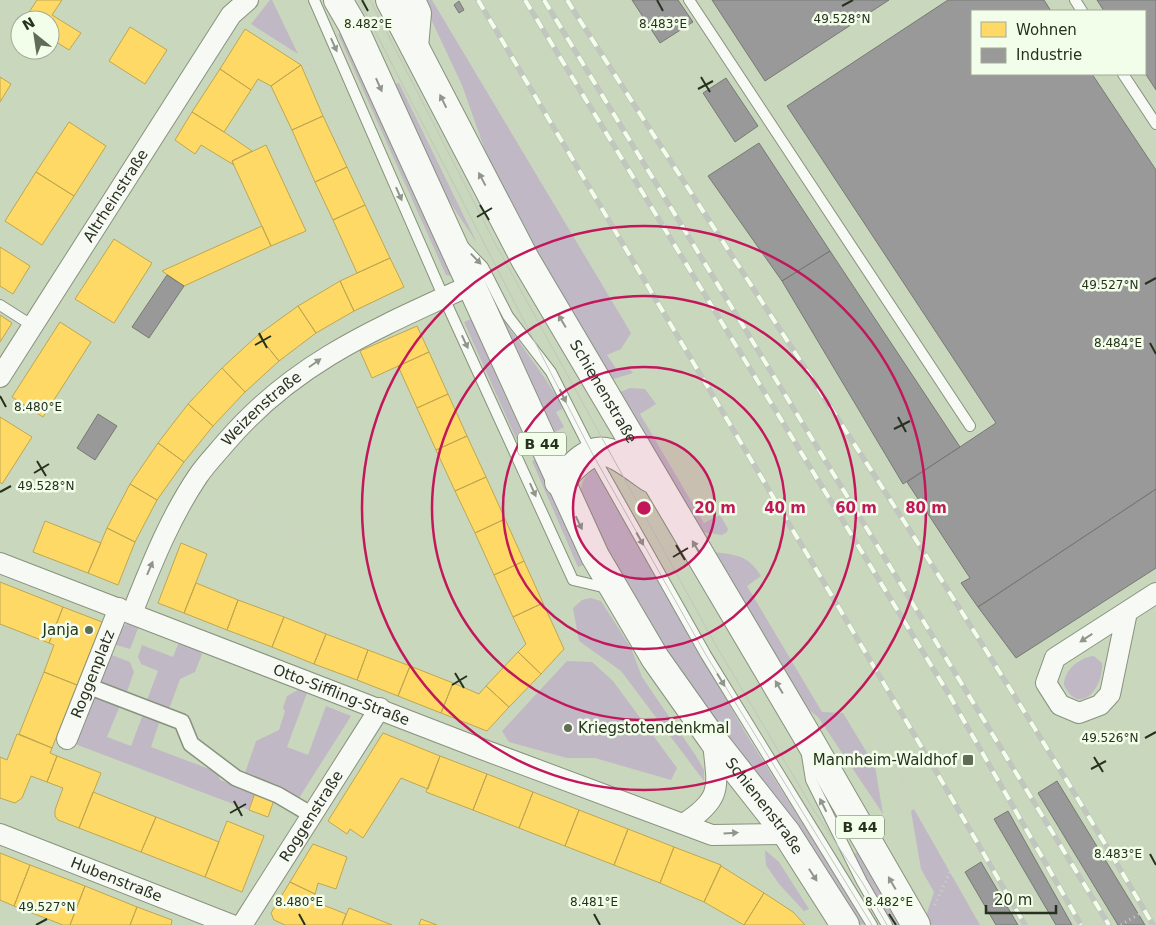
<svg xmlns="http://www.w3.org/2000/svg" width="1156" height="925" font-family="'DejaVu Sans',sans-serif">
<rect width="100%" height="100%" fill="#c9d7bc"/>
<path fill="#c1b8c6" d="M 270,0 L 272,0 L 298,54 L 251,24 Z
M 422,0 L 432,0 L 631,333 L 621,349 L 607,355 L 617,370 L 630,369 L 633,373 L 610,380 L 525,233 L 494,176 L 462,85 Z
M 349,33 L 452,269 L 450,276 L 446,275 L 338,34 Z
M 399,83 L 477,243 L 439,186 L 392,85 Z
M 502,318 L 544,377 L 564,408 L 556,412 L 564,427 L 550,435 L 498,321 Z
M 471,319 L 526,442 L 519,445 L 464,322 Z
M 630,388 L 645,389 L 656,404 L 640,414 L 704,523 L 720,515 L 728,529 L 727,532 L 722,535 L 701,532 L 618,393 Z
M 540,458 L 587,564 L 578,567 L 532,461 Z
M 594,469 L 746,734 L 866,924 L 858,925 L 798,827 L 712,719 L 663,648 L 625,587 L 581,498 C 580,484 583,478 594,469 Z
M 713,552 C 737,555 748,555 761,576 L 747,586 L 822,712 L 843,713 L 875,766 L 883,814 L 818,717 L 804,706 Z
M 591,598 L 601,601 L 631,648 L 642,677 L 696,756 L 704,770 L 704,781 L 621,671 L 579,641 L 573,608 L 582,600 Z
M 129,623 L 139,626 L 130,649 L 113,644 L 119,628 Z
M 179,642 L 198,650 L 202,654 L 195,672 L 180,679 L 169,709 L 165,710 L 149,705 L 147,700 L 158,671 L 141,664 L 138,657 L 142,645 L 173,657 Z
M 109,654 L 130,662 L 134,672 L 125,697 L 97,686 Z
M 1094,656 L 1102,663 C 1104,687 1080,718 1064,685 C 1064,670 1080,657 1094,656 Z
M 567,661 L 592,662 L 613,681 L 677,768 L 671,780 L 595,758 L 567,758 L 509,742 L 502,731 Z
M 298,690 L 307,693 L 287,747 L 308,755 L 326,706 L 351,716 L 299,798 L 244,776 L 256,741 L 279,730 L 285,711 L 283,708 L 287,696 Z
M 94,693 L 121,703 L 107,737 L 131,746 L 142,717 L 147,714 L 157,718 L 159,723 L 151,747 L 217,772 L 220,780 L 255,793 L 249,810 L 75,744 Z
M 914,809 L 980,925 L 929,925 L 925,919 L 934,892 L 921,869 L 911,811 Z
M 765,850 L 779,862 L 809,909 L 804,911 L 779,884 L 766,865 Z
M 859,851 L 902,925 L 892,925 L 853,855 Z"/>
<path fill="#ffd966" stroke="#bea750" d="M 37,0 L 62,0 L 52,15 L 81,33 L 69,50 L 50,38 L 50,20 L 24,20 Z
M 130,27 L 167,50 L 145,84 L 109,61 Z
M 245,29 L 301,65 L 271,86 L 258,79 L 251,90 L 220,69 Z
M 301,65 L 323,116 L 292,130 L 271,86 Z
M 220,69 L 251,90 L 224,132 L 192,112 Z
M 0,77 L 11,84 L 0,102 Z
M 192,112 L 224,132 L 252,151 L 232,161 L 234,165 L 201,145 L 195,154 L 175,140 Z
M 323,116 L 347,167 L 315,182 L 292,130 Z
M 69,122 L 106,146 L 74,196 L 36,172 Z
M 266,145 L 306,231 L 271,246 L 232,161 Z
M 347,167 L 365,205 L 333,220 L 315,182 Z
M 36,172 L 74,196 L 42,245 L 5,221 Z
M 365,205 L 390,258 L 357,273 L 333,220 Z
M 262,226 L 271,246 L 184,286 L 162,271 Z
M 114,239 L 152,263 L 114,323 L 75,299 Z
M 0,247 L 30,266 L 13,294 L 0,286 Z
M 390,258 L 404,287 L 354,311 L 340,281 Z
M 340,281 L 354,311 L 316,333 L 298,306 Z
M 298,306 L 316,333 L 279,361 L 258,335 Z
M 0,315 L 12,323 L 0,342 Z
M 60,322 L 91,342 L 43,417 L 12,397 Z
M 417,326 L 429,352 L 372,378 L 360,351 Z
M 258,335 L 279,361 L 245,392 L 222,368 Z
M 429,352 L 448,394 L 417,408 L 398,366 Z
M 222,368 L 245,392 L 213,426 L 188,404 Z
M 448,394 L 467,436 L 436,450 L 417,408 Z
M 188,404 L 213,426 L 184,462 L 158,443 Z
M 0,417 L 32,437 L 2,484 L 0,482 Z
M 467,436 L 486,477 L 455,491 L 436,450 Z
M 158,443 L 184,462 L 157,500 L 130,484 Z
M 486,477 L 505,519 L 475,533 L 455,491 Z
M 130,484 L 157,500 L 135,542 L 107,528 Z
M 505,519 L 524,561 L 494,575 L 475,533 Z
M 45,521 L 101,543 L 88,573 L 33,552 Z
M 107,528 L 135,542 L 118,585 L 88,573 Z
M 181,543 L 207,554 L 184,613 L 158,603 Z
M 524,561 L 543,603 L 513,617 L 494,575 Z
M 0,582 L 63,607 L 49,643 L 0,624 Z
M 196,583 L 238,600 L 227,630 L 184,613 Z
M 238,600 L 284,617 L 272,647 L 227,630 Z
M 543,603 L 564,649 L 541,674 L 518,652 L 526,644 L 513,617 Z
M 63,607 L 102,622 L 77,685 L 44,672 L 54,645 L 49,643 Z
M 284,617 L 326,634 L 314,664 L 272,647 Z
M 326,634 L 368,650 L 357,680 L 314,664 Z
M 368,650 L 410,666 L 398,696 L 357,680 Z
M 518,652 L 541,674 L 509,707 L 486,686 Z
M 410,666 L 453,683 L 441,713 L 398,696 Z
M 44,672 L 77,685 L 52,748 L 19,734 Z
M 453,683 L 479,694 L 486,686 L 509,707 L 487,731 L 441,713 Z
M 383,733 L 440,756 L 428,789 L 401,778 L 363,838 L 350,829 L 347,834 L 328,821 Z
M 17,734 L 52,748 L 50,753 L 57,756 L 47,782 L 31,776 L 22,798 L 15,803 L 0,798 L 0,757 L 7,760 Z
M 57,756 L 101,773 L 79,828 L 58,820 L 55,816 L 55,810 L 63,788 L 47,782 Z
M 440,756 L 487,774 L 473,810 L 426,792 Z
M 487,774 L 533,792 L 519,828 L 473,810 Z
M 93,792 L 156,817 L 141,852 L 79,828 Z
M 533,792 L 579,810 L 565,846 L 519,828 Z
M 255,793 L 274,800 L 268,817 L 249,810 Z
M 579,810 L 628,829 L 614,865 L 565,846 Z
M 156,817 L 219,842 L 205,877 L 141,852 Z
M 227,821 L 264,836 L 242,892 L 205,877 Z
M 628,829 L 674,847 L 660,883 L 614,865 Z
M 313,844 L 347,857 L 336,889 L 318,883 L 315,894 L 290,882 Z
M 674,847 L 721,865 L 704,902 L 660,883 Z
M 0,853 L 30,865 L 14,906 L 0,900 Z
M 30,865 L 85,886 L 70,925 L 63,925 L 14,906 Z
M 721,866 L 764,893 L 744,925 L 704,902 Z
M 290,882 L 315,894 L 313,901 L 346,914 L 342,925 L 285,925 L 274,920 L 271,913 Z
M 85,886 L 137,907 L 130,925 L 70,925 Z
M 764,893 L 793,912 L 805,925 L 744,925 Z
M 137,907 L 172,920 L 171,925 L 130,925 Z
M 349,908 L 392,925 L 342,925 Z
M 421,919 L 437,925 L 419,925 Z"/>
<path fill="#999" stroke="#777a74" d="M 632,0 L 678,0 L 693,22 L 660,43 Z
M 712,0 L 889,0 L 765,81 Z
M 948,0 L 1044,0 L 1051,11 L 972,11 L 972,74 L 1092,74 L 1156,170 L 1156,489 L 978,607 L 961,583 L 970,578 L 907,482 L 996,423 L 787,106 Z
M 1097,0 L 1156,0 L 1156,90 L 1145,73 L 1145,11 L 1104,11 Z
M 459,1 L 464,10 L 459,13 L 454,5 Z
M 726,78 L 758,126 L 735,142 L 703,93 Z
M 759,143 L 830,251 L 782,281 L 708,176 Z
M 830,251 L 960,447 L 903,484 L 782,281 Z
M 167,275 L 184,286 L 149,338 L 132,327 Z
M 98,414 L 117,426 L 95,460 L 77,448 Z
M 1156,489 L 1156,568 L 1016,658 L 978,607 Z
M 1057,781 L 1145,925 L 1118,925 L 1038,793 Z
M 1008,811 L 1072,925 L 1056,925 L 994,819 Z
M 981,862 L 1018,925 L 996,925 L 965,872 Z"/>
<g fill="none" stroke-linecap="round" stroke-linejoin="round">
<g stroke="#88937e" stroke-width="12">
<path id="service" d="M 314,0 L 444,298 L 573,580 L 611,589
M 689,0 L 970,426
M 1075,0 L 1082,11
M 1123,74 L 1156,124
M 464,247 L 483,267 L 508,316 L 551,372 L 592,453 L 706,655 L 872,925
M 0,305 L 33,326
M 807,755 L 811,780 L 862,882 L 887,925"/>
</g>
<g stroke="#88937e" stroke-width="18">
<path id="pedestrian" d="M 88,686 L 182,722 L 191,744 L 236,778 L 278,795 L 312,815"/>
</g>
<g stroke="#88937e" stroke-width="22">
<g id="minor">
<path id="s1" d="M 0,377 L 231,15 L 248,0"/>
<path id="s2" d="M 0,563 L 479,748 L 712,835 L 787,834"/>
<path d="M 1127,612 L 1110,694 L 1100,705 L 1079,713 L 1060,705 L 1046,683 L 1055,658 L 1156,593"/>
<path id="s3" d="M 132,613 C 151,566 169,519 198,476 C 206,464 217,453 227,441 C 296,361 378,328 471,285"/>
<path id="s4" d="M 67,739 L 119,608"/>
<path d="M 685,823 C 726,796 716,784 713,740"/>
<path id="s5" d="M 0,834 L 232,925"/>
<path id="s6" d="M 242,925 L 380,708"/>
</g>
</g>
<g stroke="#88937e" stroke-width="26">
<path id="tertiary" d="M 413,0 L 419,13 L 416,47"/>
</g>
<g stroke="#88937e" stroke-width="30">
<g id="primary">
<path id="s7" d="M 338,0 L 352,24 L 595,556 L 655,658 L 713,740 L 787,834 L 845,925"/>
<path id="s8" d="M 390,0 L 525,259 L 803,729 L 916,925"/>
<path d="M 559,482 C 598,437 606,447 650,478"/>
</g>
</g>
<path stroke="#ccd1c9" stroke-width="3" stroke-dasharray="1 4" stroke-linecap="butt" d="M 281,0 L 411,289
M 443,12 L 953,865
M 250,27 L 310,66
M 515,131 L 540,115
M 616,298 L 639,284
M 428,327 L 568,639 L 619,676 L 694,780
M 626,381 L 656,366
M 491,468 L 502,463
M 210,497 L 246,502 L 307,547 L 353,538 L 376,515 L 375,461 L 355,416 L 335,390 L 330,379
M 495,731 L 575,646
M 901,776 L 923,762
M 901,778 L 918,873
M 740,856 L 767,877
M 756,856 L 769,878 L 810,925
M 935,905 L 953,865 L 976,851
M 1121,925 L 1139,914"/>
<use href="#service" stroke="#f7f9f5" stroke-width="10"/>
<use href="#pedestrian" stroke="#f7f9f5" stroke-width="15"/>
<use href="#minor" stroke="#f7f9f5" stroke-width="20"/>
<use href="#tertiary" stroke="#f7f9f5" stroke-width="24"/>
<use href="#primary" stroke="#f7f9f5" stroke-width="28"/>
<path stroke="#c1c6be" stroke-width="1" d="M 359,0 L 592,453 L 706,655 L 872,925
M 370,0 L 496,245 L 714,642 L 813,809 L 862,882 L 887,925"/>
<g stroke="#c1c6be" stroke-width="5.5">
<path id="rail" d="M 478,0 L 937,773 L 1025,925
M 525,0 L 948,693 L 1081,925
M 544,0 L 1109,925
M 567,0 C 763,308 969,610 1153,925"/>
</g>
<use href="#rail" stroke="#f3feea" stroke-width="4" stroke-dasharray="11" stroke-linecap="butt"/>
</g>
<defs><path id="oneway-solid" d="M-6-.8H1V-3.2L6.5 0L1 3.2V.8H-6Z" transform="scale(1.25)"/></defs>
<g fill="#8f968a">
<use href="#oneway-solid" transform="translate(334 45) rotate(66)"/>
<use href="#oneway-solid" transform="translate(379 85) rotate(66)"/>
<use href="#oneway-solid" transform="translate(443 101) rotate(-116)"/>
<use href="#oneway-solid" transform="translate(482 179) rotate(-118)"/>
<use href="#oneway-solid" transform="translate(399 194) rotate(66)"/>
<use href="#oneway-solid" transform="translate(476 259) rotate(46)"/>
<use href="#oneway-solid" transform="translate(562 321) rotate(-121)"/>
<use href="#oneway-solid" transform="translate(465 342) rotate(65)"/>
<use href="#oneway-solid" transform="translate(315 363) rotate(-35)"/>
<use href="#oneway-solid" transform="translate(563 396) rotate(64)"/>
<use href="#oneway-solid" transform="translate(533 490) rotate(66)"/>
<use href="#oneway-solid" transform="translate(579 523) rotate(64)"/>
<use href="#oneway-solid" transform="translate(640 539) rotate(61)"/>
<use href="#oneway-solid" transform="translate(696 547) rotate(-121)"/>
<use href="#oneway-solid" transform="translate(150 568) rotate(-67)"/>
<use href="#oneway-solid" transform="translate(1086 638) rotate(147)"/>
<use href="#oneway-solid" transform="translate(721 680) rotate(59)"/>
<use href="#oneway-solid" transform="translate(779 687) rotate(-121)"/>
<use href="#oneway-solid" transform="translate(823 805) rotate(-117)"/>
<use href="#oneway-solid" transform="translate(731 833) rotate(-4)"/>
<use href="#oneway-solid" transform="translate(813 875) rotate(57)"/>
<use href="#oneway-solid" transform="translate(892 883) rotate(-120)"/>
</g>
<path fill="none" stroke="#27321e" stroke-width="2" d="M 362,0 L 368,11M 657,0 L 663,11M 842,6 L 853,0M 701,77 L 710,92M 698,89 L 713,81M 480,205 L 489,220M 477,217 L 492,208M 1145,284 L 1156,278M 259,333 L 267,348M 1150,343 L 1156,354M 255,345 L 271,336M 0,396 L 6,407M 898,417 L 906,432M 894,429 L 910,421M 37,461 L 46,476M 34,473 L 49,464M 0,492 L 11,486M 676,545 L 685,560M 673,557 L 688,548M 455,673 L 464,688M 452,685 L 467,676M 1145,738 L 1156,732M 1094,757 L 1103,772M 1091,769 L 1106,761M 234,801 L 242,816M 230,813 L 246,804M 1150,854 L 1156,865M 299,914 L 305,925M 594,914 L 600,925M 889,914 L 896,925M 36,925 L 47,919"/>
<circle cx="644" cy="508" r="71" fill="#c2185b" fill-opacity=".12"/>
<g fill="none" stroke="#c2185b" stroke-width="2.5">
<circle cx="644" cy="508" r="71"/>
<circle cx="644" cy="508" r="141"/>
<circle cx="644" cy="508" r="212"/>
<circle cx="644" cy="508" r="282"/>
</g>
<g fill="#606c55" stroke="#f3feea" stroke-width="2">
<circle cx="89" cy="630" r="5"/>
<circle cx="568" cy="728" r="5"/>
<rect x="962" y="754" width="12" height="12" rx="2.5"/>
</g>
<g text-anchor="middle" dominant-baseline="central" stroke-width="5" stroke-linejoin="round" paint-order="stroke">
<g fill="#f3feea" stroke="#646f5b" stroke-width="1">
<rect x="518" y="432.5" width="48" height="23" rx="4"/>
<rect x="836" y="815.5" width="48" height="23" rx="4"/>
</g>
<g font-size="14" font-weight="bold" fill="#27321e">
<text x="542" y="444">B 44</text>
<text x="860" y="827">B 44</text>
</g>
<g font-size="15" fill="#27321e" stroke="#f3feea">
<text stroke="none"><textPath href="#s1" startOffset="215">Altrheinstraße</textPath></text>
<text stroke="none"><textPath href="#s8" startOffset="446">Schienenstraße</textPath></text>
<text stroke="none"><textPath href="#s3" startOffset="245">Weizenstraße</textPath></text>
<text stroke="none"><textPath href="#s4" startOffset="70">Roggenplatz</textPath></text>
<text stroke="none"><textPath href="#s2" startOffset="366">Otto-Siffling-Straße</textPath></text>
<text stroke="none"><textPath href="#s7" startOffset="915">Schienenstraße</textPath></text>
<text stroke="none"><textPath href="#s6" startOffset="129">Roggenstraße</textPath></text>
<text stroke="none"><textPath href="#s5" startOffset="125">Hubenstraße</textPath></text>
</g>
<g font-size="15" fill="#27321e" stroke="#f3feea" text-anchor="end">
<text x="79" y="630">Janja</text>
<text x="578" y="728" text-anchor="start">Kriegstotendenkmal</text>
<text x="957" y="760">Mannheim-Waldhof</text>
</g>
</g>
<g font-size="12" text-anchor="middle" fill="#27321e" stroke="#f3feea" stroke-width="5" stroke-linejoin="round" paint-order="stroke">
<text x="842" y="23">49.528°N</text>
<text x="368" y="28">8.482°E</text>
<text x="663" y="28">8.483°E</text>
<text x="1110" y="289">49.527°N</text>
<text x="1118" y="347">8.484°E</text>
<text x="38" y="411">8.480°E</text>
<text x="46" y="490">49.528°N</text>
<text x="1110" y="742">49.526°N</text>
<text x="1118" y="858">8.483°E</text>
<text x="299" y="906">8.480°E</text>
<text x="594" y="906">8.481°E</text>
<text x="889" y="906">8.482°E</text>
<text x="47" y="911">49.527°N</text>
</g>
<circle cx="644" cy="508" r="8" fill="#c2185b" stroke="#f3feea" stroke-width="2.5"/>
<g font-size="15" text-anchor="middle" font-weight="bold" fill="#c2185b" stroke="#f3feea" stroke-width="5" stroke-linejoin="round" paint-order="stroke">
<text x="715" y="513">20 m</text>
<text x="785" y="513">40 m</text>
<text x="856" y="513">60 m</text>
<text x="926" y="513">80 m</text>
</g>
<rect x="971" y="10" width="175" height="65" fill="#f3feea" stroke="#a1ac98"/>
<rect x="981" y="22" width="25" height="15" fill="#ffd966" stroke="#a1ac98"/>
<text x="1016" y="35" font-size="15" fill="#27321e">Wohnen</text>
<rect x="981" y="48" width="25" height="15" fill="#999999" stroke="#a1ac98"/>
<text x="1016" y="60" font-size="15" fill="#27321e">Industrie</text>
<g transform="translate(35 35) rotate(330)"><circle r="24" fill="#f3feea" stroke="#a1ac98"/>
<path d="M0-4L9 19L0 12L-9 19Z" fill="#606c55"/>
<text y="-8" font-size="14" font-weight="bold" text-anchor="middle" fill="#27321e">N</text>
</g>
<path d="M986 905v8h70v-8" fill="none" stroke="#27321e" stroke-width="2.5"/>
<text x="994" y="905" font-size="15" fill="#27321e" stroke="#f3feea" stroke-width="4" paint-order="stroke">20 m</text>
</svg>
